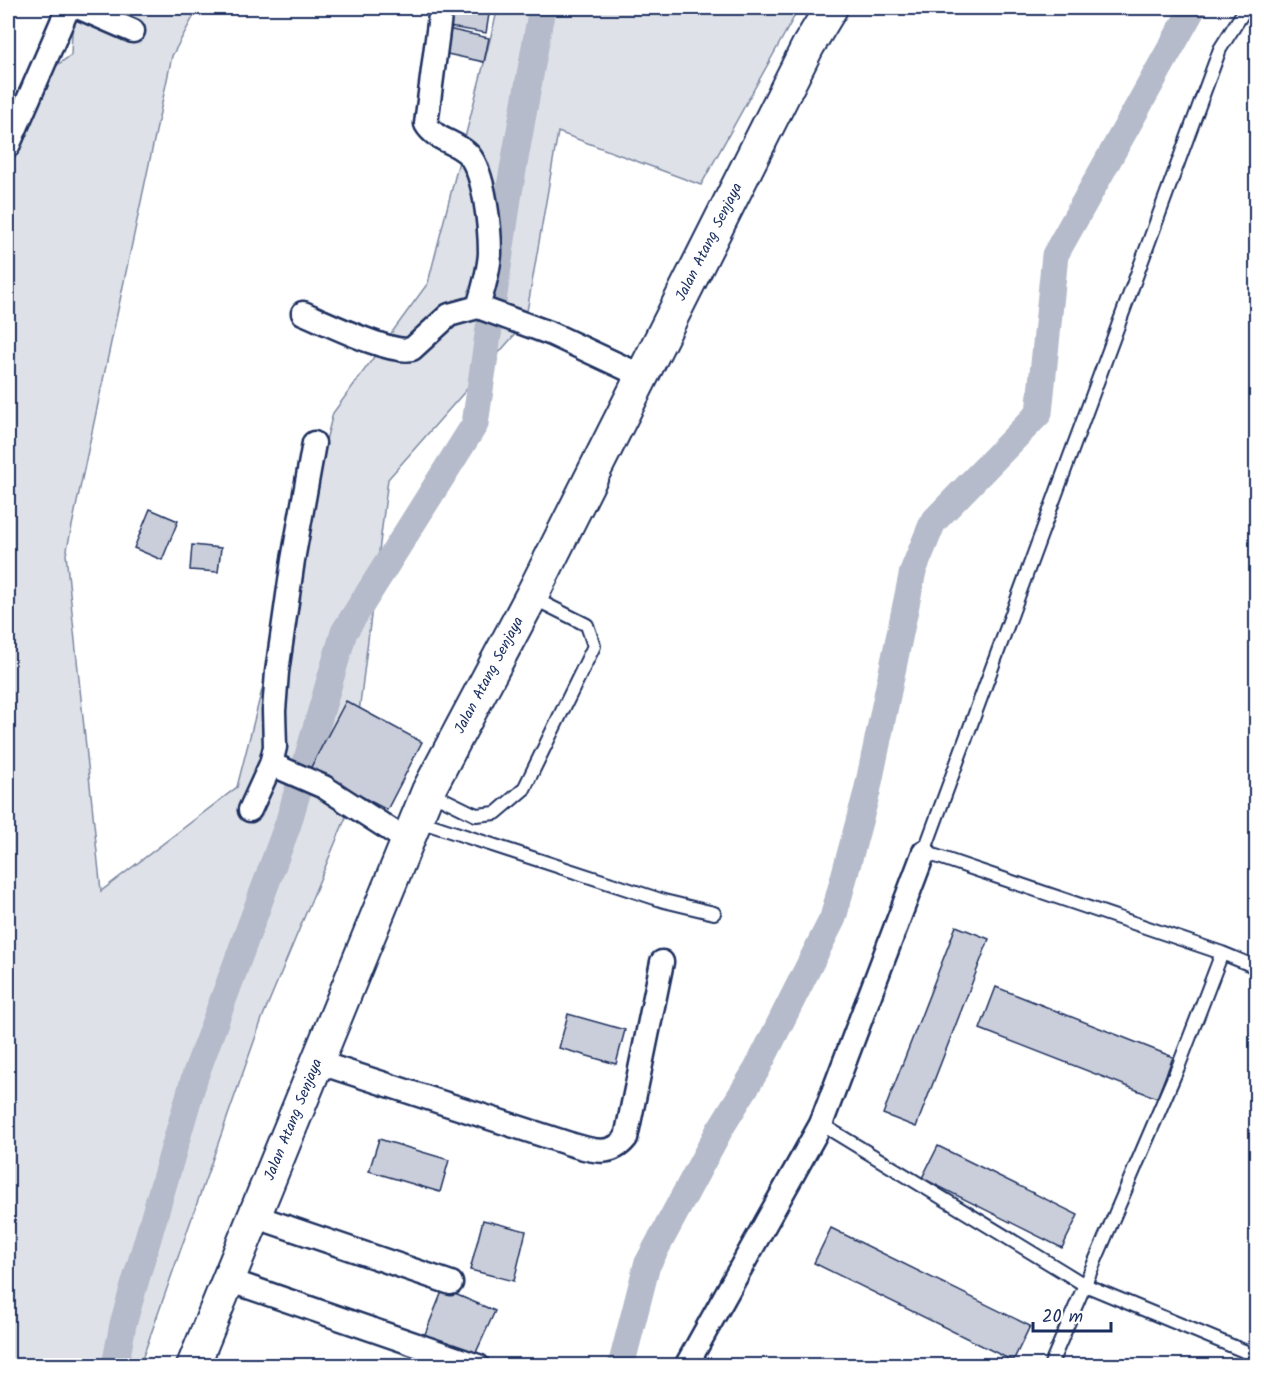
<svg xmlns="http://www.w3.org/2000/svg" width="1264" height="1373" font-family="Kalam,sans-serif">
<rect width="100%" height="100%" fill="#fff"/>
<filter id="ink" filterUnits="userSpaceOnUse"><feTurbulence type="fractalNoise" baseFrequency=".0167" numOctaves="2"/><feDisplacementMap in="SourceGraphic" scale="12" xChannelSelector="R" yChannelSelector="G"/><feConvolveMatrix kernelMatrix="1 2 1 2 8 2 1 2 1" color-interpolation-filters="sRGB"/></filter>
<g filter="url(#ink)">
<path fill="#dee1e7" stroke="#7c88a2" stroke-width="1.5" d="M 73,8 L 198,8 L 172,56 L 66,554 L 101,891 L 237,787 L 333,413 L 428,283 L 498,8 L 799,8 L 701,185 L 558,132 L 525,323 L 388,479 L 346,817 L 263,1016 L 140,1365 L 8,1365 L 8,101 L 71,55 Z"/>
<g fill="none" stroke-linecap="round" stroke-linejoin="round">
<path stroke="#b5bbca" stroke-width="27" d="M 115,1366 L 123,1324 L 195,1076 L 288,824 L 344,632 L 475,424 L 509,192 L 542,8
M 621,1366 L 647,1265 L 720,1129 L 757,1069 L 833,918 L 867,792 L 913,571 L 933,522 L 1039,413 L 1055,255 L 1193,8"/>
</g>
<path fill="#caceda" stroke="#1b2f5e" stroke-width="1.5" d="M 446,8 L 490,8 L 486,33 L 443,26 Z
M 443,28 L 489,38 L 484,62 L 438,52 Z
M 150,509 L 178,521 L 162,560 L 134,548 Z
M 192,545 L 221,548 L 218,572 L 190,570 Z
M 346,701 L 422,742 L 387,810 L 310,769 Z
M 956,926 L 989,939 L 916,1127 L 883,1114 Z
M 996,987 L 1173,1057 L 1157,1098 L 980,1029 Z
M 568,1014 L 625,1030 L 616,1064 L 559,1048 Z
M 379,1139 L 449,1160 L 440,1192 L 369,1171 Z
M 938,1146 L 1078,1215 L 1062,1248 L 922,1178 Z
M 483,1220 L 526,1231 L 514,1281 L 470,1270 Z
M 831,1228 L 1030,1326 L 1013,1361 L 814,1263 Z
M 443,1289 L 495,1311 L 473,1359 L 423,1339 Z"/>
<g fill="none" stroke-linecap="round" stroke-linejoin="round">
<g stroke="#1b2f5e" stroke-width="16">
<path id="lane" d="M 1246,8 L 1220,49 L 924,852 L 1222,953 L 1256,967
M 429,792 L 476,815 L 496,813 L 524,789 L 594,646 L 587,625 L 531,597
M 416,820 L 664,901 L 714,913
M 821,1124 L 1085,1285 L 1256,1356
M 1050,1366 L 1179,1065 L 1222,953"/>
</g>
<g stroke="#1b2f5e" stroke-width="27">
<path id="street" d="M 80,8 L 133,31
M 441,8 L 426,124 C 436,141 456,141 469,155 C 485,174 490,229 490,253 C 489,272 483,290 478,307
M 8,146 L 68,8
M 303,313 C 325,322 391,355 412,349 L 449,315 L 478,307 L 552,334 L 642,376
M 271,764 L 324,787 L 406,840
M 250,810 L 271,764 L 275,747 L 274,711 L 277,672 L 293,560 L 314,443
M 317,1062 L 570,1144 C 591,1150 610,1158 626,1138 L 662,962
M 254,1216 L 451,1283
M 228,1280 L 478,1366
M 686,1366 L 821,1124 L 924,852"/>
</g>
<g stroke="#1b2f5e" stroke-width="36">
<g id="secondary">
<path id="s1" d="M 193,1366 L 428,791 L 531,597 L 808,46 L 831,8"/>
</g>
</g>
<use href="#lane" stroke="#fff" stroke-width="12"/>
<use href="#street" stroke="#fff" stroke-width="22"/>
<use href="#secondary" stroke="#fff" stroke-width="32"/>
</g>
</g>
<g text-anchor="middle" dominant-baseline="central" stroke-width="5" stroke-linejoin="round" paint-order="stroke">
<g font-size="15" fill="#1b2f5e" stroke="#fff">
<text stroke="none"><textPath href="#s1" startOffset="1238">Jalan Atang Senjaya</textPath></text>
<text stroke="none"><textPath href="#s1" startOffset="752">Jalan Atang Senjaya</textPath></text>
<text stroke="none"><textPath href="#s1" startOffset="266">Jalan Atang Senjaya</textPath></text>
</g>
</g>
<rect width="1264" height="1373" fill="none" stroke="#fff" stroke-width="30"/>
<rect x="15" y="15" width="1234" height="1343" fill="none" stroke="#1b2f5e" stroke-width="2" filter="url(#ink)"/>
<path d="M1033 1322v9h78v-9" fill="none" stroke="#1b2f5e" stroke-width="3"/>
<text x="1042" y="1322" font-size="18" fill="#1b2f5e" stroke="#ffffff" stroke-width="4.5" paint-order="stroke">20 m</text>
</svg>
